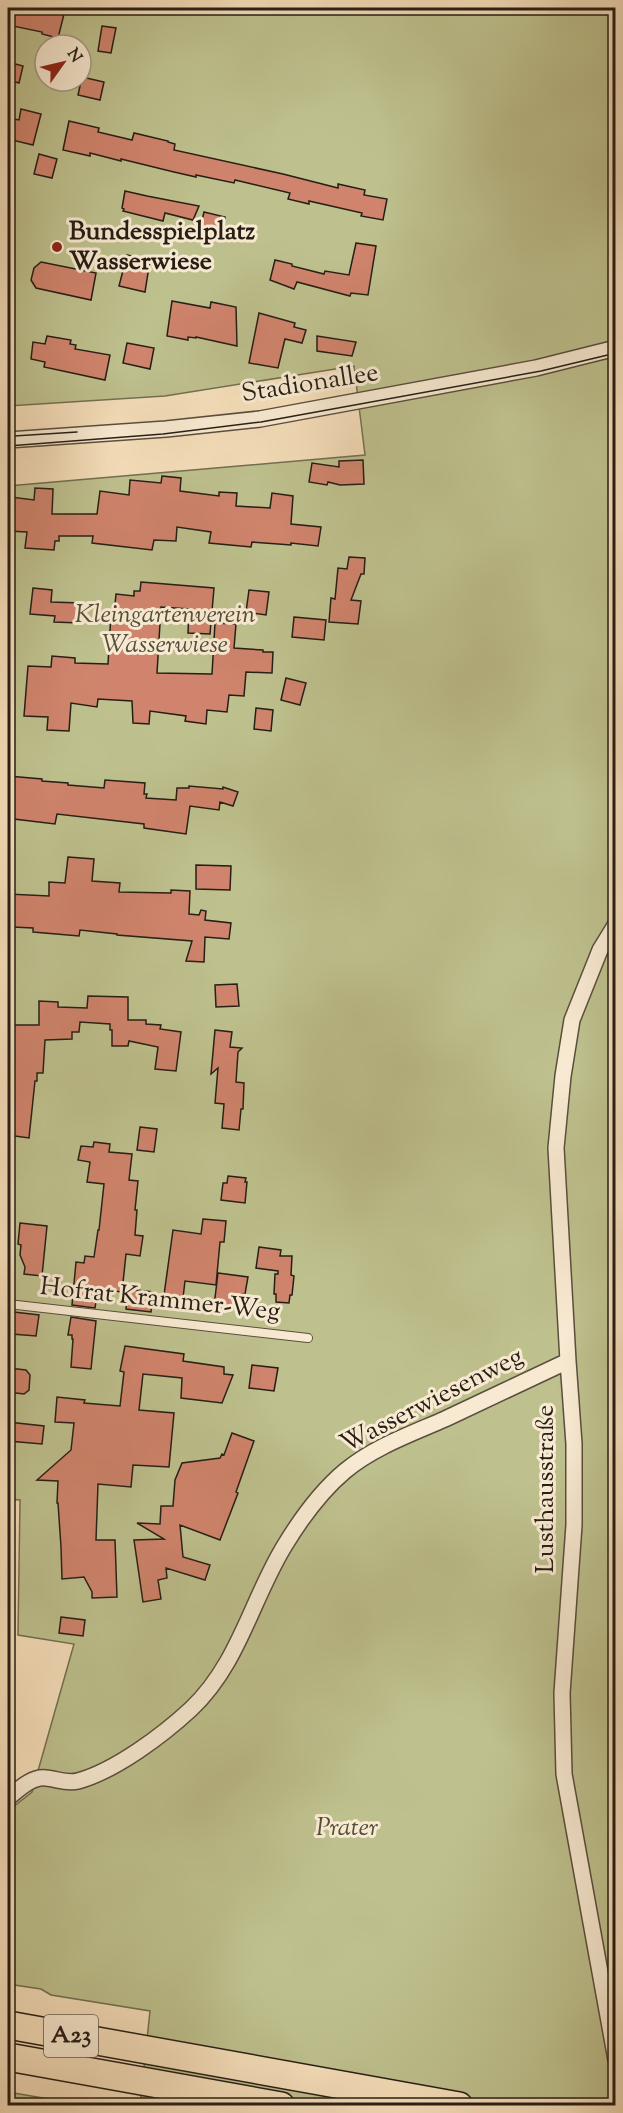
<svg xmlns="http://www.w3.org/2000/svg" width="623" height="2113" font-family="'Sorts Mill Goudy',serif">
<rect width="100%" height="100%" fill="#f5deba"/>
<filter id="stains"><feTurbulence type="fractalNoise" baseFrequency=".00333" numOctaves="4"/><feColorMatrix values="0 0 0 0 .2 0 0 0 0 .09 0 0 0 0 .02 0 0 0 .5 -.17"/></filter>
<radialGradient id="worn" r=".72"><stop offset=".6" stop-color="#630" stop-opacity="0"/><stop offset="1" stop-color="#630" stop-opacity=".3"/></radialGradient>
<path fill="#bec18e" stroke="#727052" stroke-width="1.5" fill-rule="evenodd" d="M 8,8 L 615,8 L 615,2105 L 140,2105 L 150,2011 L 51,1995 L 41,1989 L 8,1984 L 8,1811 L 32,1792 L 74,1644 L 18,1635 L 20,1500 L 8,1499 L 8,486 L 365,455 L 354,366 L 165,396 L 8,406 ZM 45,45 L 81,45 L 81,81 L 45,81 Z
M 8,2092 L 84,2105 L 8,2105 Z"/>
<path fill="#d0846d" stroke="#261e15" stroke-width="1.5" d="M 8,8 L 23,8 L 40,11 L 40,9 L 64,14 L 58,38 L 42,34 L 42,32 L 8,25 Z
M 102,26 L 116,28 L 111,53 L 98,51 Z
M 8,62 L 23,66 L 19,83 L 8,80 Z
M 82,77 L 104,82 L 100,100 L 78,95 Z
M 21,109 L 41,114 L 33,145 L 8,139 L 8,118 L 19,120 Z
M 69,121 L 99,128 L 98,132 L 132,140 L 134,133 L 168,141 L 168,142 L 175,144 L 174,150 L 283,174 L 338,188 L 338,184 L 365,190 L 364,195 L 387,199 L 383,220 L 361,216 L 362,213 L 309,201 L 309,204 L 288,199 L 290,193 L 235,180 L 234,183 L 196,175 L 196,177 L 174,172 L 121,159 L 121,161 L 90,153 L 90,156 L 63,150 Z
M 39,154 L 57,159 L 52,178 L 34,174 Z
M 125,191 L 147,196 L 199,206 L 193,220 L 165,213 L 163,221 L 123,211 L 124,209 L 122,208 Z
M 204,212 L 225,217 L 221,238 L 199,233 Z
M 356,243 L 376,246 L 368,295 L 351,293 L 350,296 L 297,282 L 294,289 L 270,280 L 275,260 L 292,264 L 292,266 L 324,274 L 325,271 L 349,275 Z
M 127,255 L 150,260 L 145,292 L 119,286 Z
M 41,262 L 96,273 L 91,300 L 36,288 L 31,280 L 34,268 Z
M 172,301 L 210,308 L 211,302 L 236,307 L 237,346 L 196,337 L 196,338 L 188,337 L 188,340 L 167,336 Z
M 259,313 L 295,323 L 294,327 L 306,330 L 302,343 L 285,339 L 278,368 L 249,363 Z
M 47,336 L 71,340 L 70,344 L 76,345 L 75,349 L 110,355 L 105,380 L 44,367 L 45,362 L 31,359 L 33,342 L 45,344 Z
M 317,336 L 356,342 L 352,356 L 317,351 Z
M 127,343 L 154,348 L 150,369 L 123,363 Z
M 363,460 L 364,484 L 340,485 L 328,482 L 327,485 L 309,482 L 312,463 L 339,467 L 339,461 Z
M 162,476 L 181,478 L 180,491 L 219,496 L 219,492 L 237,493 L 236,506 L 270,508 L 272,493 L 293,496 L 291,524 L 321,527 L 318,546 L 291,543 L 291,545 L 252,542 L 251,547 L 209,543 L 211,532 L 177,527 L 176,541 L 154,540 L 152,550 L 92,543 L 93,536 L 59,536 L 59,541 L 55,541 L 54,550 L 25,548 L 27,532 L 8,531 L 11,497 L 34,500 L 35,488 L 53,489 L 52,514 L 97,514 L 100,491 L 129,495 L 130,480 L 161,483 Z
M 349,557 L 365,558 L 364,574 L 361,574 L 351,600 L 361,601 L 358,624 L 329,622 L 331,598 L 335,599 L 338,568 L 347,569 Z
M 141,582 L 214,588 L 210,634 L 188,633 L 189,609 L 161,607 L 157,673 L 212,674 L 215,623 L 236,624 L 234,648 L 263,650 L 263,652 L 273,652 L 272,673 L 246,672 L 244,696 L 229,695 L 227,712 L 207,710 L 206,724 L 185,721 L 186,716 L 150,711 L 149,724 L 133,723 L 132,701 L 98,699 L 97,707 L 71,703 L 69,731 L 47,730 L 48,717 L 24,716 L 28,666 L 51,667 L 52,656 L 75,658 L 75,663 L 108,664 L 111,614 L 114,615 L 116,594 L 134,596 L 134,591 L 140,591 Z
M 33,588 L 52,590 L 51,602 L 81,603 L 80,623 L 54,622 L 55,616 L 30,614 Z
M 249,590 L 269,592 L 266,615 L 246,612 Z
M 294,617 L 326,620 L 324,640 L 292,637 Z
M 286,678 L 306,683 L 300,705 L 281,700 Z
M 256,708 L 273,710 L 271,731 L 254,729 Z
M 8,776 L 42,779 L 42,781 L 68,783 L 68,785 L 104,788 L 105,780 L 145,783 L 144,794 L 147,794 L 146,798 L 176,800 L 177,788 L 189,788 L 189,786 L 223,789 L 223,787 L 238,792 L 233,806 L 220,802 L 219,810 L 190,806 L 186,834 L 144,828 L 144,824 L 57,814 L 55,824 L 14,819 L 14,814 L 8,814 Z
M 68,857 L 94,859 L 92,881 L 120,883 L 119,892 L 171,893 L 171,890 L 190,891 L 189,914 L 199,915 L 201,910 L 206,911 L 205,920 L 231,923 L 229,939 L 205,937 L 204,962 L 186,961 L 192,941 L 117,935 L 117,934 L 80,930 L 79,936 L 33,932 L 33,928 L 13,927 L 13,923 L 8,922 L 8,894 L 49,896 L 49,882 L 65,883 Z
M 196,865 L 231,866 L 230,890 L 196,889 Z
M 237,984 L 239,1006 L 216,1007 L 215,985 Z
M 88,996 L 128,997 L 128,1020 L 146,1020 L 146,1024 L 161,1025 L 160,1029 L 181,1032 L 176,1071 L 155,1069 L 158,1047 L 129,1041 L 128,1046 L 112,1046 L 112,1030 L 110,1030 L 110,1024 L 80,1022 L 79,1032 L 72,1032 L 72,1039 L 45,1040 L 43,1073 L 37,1073 L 37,1081 L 35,1081 L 29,1138 L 8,1135 L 8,1025 L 39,1025 L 39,1001 L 58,1002 L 58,1007 L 87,1008 Z
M 215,1030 L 232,1032 L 230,1047 L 242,1048 L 238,1052 L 236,1082 L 244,1083 L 243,1109 L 241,1109 L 239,1130 L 222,1128 L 224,1104 L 215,1103 L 218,1068 L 211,1074 Z
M 140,1127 L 157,1129 L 154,1152 L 137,1150 Z
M 94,1142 L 110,1144 L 109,1152 L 132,1154 L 129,1180 L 138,1181 L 135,1210 L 137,1210 L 135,1235 L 143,1236 L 140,1256 L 126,1254 L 122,1292 L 98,1289 L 95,1308 L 72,1305 L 76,1262 L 84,1263 L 85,1256 L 94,1257 L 98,1230 L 99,1230 L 104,1184 L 87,1182 L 90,1162 L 78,1160 L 81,1146 L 93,1147 Z
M 228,1176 L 246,1178 L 245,1182 L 247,1182 L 245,1203 L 221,1200 L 223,1183 L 227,1183 Z
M 203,1219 L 226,1221 L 224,1242 L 220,1242 L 216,1285 L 185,1281 L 183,1298 L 164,1295 L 173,1230 L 201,1234 Z
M 20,1223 L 47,1226 L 42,1276 L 24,1274 L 25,1267 L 20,1255 L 21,1245 L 18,1244 Z
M 259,1247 L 281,1250 L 280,1256 L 292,1256 L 291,1275 L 294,1276 L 292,1295 L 290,1295 L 289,1303 L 276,1302 L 276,1294 L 274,1294 L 275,1274 L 278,1274 L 278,1271 L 256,1268 Z
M 218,1273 L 248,1277 L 245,1294 L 242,1294 L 241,1299 L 238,1299 L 237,1309 L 214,1306 Z
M 128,1289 L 153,1292 L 151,1312 L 126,1309 Z
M 14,1312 L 39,1315 L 36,1336 L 12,1334 Z
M 71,1317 L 96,1321 L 91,1369 L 71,1367 L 73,1339 L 72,1339 L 72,1335 L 68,1335 Z
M 125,1346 L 184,1354 L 183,1361 L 224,1367 L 224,1374 L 233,1375 L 222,1403 L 181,1398 L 182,1378 L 143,1374 L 139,1410 L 174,1413 L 169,1467 L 133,1465 L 131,1487 L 98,1484 L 96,1540 L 115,1540 L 117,1597 L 92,1598 L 92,1592 L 84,1577 L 62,1579 L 61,1547 L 58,1503 L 57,1503 L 58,1481 L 37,1480 L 71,1450 L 74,1423 L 55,1422 L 57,1397 L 85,1400 L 84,1403 L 120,1406 L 124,1372 L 120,1371 Z
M 252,1365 L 278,1368 L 274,1391 L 249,1388 Z
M 8,1368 L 26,1370 L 30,1375 L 29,1390 L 24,1394 L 8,1392 Z
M 8,1422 L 44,1426 L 42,1444 L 8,1441 Z
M 232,1433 L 254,1441 L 236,1492 L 238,1493 L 220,1540 L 180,1525 L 183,1557 L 210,1565 L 205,1580 L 166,1568 L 167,1578 L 158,1580 L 161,1599 L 143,1602 L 134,1540 L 164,1539 L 137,1523 L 160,1524 L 161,1506 L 173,1506 L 175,1480 L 182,1463 L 220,1458 L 222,1454 L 224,1455 Z
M 61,1617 L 85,1620 L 83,1636 L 59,1633 Z"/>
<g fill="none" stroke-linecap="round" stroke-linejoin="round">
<g stroke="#5a4e3e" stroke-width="10">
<path id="lane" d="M 8,1304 L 308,1338"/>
</g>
<g stroke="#5a4e3e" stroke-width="18">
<path id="street" d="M 8,440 L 166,429 L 260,419 L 536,368 L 616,348
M 616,924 L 600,950 L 572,1020 L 563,1076 L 556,1148 L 568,1361 L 574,1444 L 574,1525 L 562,1693 L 564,1774 L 616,2060
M 8,1798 C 18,1790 32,1776 46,1778 C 57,1779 67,1784 78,1781 C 115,1771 163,1735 191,1709 C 239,1664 252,1598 285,1545 C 302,1517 320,1492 345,1471 C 374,1447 411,1434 445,1419 C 486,1400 527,1380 568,1361"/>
</g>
<g stroke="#261e15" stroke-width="30">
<path id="highway" d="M 8,2025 L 459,2106
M 8,2057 L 281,2106"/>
</g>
<use href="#lane" stroke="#f8ead2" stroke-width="8"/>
<use href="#street" stroke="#f8ead2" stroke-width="15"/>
<use href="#highway" stroke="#f5deba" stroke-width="27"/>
<path stroke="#261e15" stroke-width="1.5" d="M 14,436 L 77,432
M 8,446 L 163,434 L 261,422 L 541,371 L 616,353"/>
</g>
<circle fill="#8f2418" stroke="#f8ead2" stroke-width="2" cx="57" cy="247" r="6"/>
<g text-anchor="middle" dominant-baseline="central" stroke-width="6" stroke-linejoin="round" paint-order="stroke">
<rect fill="#f8ead2" stroke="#655b4e" stroke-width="1.5" x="44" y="2015" width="54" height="42" rx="4.5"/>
<g font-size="24" font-weight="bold" fill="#261e15">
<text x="71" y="2036">A23</text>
</g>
<g font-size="26" font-weight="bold" fill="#261e15" stroke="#f8ead2" text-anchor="start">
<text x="69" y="232">Bundesspielplatz<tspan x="69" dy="30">Wasserwiese</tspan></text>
</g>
<g font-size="26" fill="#261e15" stroke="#f8ead2">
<text transform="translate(310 384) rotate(-9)">Stadionallee</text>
<text transform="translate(160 1300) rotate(6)">Hofrat Krammer-Weg</text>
<text transform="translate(432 1401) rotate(-27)">Wasserwiesenweg</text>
<text transform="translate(546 1489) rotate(-90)">Lusthausstraße</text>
</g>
<g font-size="26" font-style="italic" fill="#544f39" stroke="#f8ead2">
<text x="165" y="615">Kleingartenverein<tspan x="165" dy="30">Wasserwiese</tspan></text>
<text x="347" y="1828">Prater</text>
</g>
</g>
<rect width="623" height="2113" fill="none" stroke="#f5deba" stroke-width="30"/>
<rect x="9" y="9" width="605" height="2095" fill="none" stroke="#261e15" stroke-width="3"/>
<rect x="15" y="15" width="593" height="2083" fill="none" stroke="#261e15" stroke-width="1.5"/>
<g transform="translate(63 63) rotate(56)"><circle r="28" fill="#f8ead2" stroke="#a49886" stroke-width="1.5"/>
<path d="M0-4.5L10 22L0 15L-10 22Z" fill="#8f2418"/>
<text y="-9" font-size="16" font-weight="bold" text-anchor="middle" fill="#261e15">N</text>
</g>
<rect width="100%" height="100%" filter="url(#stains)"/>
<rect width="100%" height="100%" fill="url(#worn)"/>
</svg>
